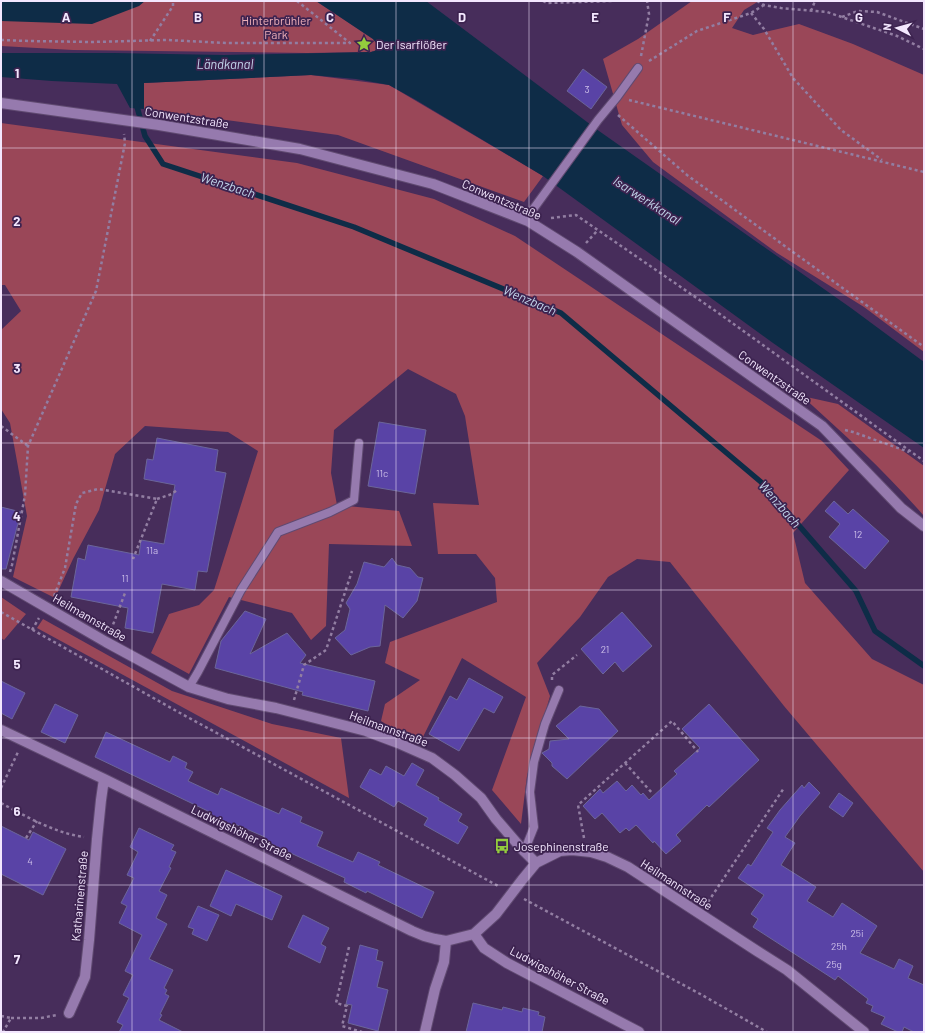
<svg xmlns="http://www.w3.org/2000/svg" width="925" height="1033" font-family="Barlow,sans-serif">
<rect width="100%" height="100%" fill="#472d5b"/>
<path fill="#9a4758" d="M 1,1 L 316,1 L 373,39 L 378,45 C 378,50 375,51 371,52 L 307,53 L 73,50 L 1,46 Z
M 692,1 L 759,1 L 744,10 L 732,28 L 753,35 L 799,24 L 853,44 L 924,75 L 924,352 L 864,307 L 777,253 L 653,162 L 622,125 L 603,59 L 638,39 Z
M 311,75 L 389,85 L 543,176 L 524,202 L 338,135 L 144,109 L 144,83 Z
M 1,123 L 297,163 L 434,199 L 515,236 L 822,441 L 849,470 L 793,533 L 805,583 L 872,659 L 924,685 L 924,872 L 784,706 L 670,562 L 637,559 L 608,577 L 580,617 L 537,663 L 550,696 L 527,776 L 521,824 L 492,790 L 526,697 L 462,658 L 419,745 L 381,721 L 385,704 L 420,680 L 385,663 L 390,642 L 497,602 L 495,578 L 476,554 L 438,554 L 433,503 L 479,505 L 465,416 L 456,394 L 408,369 L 334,430 L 331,473 L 337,505 L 399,511 L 412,546 L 329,544 L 326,626 L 311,640 L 292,613 L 229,597 L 189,674 L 151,653 L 169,614 L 199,605 L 214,590 L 258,451 L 228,432 L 145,426 L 115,454 L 99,510 L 73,559 L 55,598 L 13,577 L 27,516 L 10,423 L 1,409 L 1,330 L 21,311 L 5,285 L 1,285 Z
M 802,396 L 838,404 L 924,466 L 924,516 C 887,473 844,434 802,396 Z
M 1,597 L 26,614 L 4,640 L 1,638 Z
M 43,619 L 172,691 L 272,724 L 341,738 L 349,798 L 37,628 Z"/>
<path fill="#0e2c47" d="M 1,1 L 145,1 L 139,6 L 92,24 L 1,21 Z
M 316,1 L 426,1 L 599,131 L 851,308 L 924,362 L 924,448 L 773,343 L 543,176 L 416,100 L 389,85 L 356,79 L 311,75 L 144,83 L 144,109 L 130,108 L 117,84 L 52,81 L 1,77 L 1,53 L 114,53 L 224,55 L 371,52 C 375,51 378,50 378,45 L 373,39 Z"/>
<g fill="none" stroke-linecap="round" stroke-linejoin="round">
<path stroke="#0e2c47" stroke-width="5.5" d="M 136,103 L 145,136 L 163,164 L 354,227 L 561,313 L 761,482 L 856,591 L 875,631 L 924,666"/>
</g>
<path fill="#5943a6" stroke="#6b659a" d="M 583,69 L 607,87 L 591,109 L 567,91 Z
M 379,422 L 426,430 L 415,494 L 368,486 Z
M 157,438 L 218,450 L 215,471 L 226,473 L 207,572 L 198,571 L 195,590 L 162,584 L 153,633 L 125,628 L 128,608 L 71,597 L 78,558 L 85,560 L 88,545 L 139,555 L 141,540 L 164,544 L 175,485 L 144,479 L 147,459 L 153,460 Z
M 834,501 L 848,514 L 853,509 L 889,541 L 865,569 L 829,537 L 840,524 L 825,511 Z
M 1,507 L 21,512 L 6,569 L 1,569 Z
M 392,558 L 397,565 L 410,568 L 418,577 L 423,578 L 417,601 L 403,618 L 385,605 L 380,646 L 370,647 L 351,655 L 335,638 L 345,630 L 350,609 L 346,603 L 357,584 L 364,562 L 384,567 Z
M 245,611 L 266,619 L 250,654 L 287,633 L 306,655 L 300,663 L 375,681 L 368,711 L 302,695 L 303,692 L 215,668 L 221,641 Z
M 622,612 L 652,646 L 623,672 L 615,662 L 603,674 L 581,649 Z
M 469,678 L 503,697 L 494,713 L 484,708 L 459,751 L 429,734 L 450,696 L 457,700 Z
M 1,681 L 25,693 L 12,719 L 1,713 Z
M 55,704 L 78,715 L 65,743 L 41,732 Z
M 709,704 L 759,760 L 709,807 L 707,805 L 676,835 L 681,841 L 666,854 L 654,841 L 653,843 L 636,825 L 629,831 L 626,828 L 620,833 L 602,813 L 595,819 L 583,806 L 600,789 L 603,793 L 617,781 L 626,791 L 632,785 L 641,795 L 643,793 L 649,800 L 677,774 L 674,771 L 700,748 L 682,729 Z
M 580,706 L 599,709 L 618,731 L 567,779 L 552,766 L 552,763 L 542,753 L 549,749 L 550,741 L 569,739 L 556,726 Z
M 106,732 L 170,762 L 173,756 L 187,763 L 185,768 L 193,772 L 188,781 L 218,795 L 221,788 L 279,814 L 282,808 L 302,817 L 300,822 L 323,832 L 317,846 L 353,862 L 358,852 L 380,862 L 378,865 L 434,892 L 422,918 L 367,891 L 366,893 L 344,882 L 345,878 L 310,862 L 263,840 L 265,837 L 235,824 L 234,827 L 209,815 L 210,812 L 95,757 Z
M 412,763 L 424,770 L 416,785 L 439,798 L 438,800 L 462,814 L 458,821 L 468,827 L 458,844 L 424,825 L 428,818 L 398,801 L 394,807 L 360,787 L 370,769 L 381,775 L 386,766 L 404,776 Z
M 809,782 L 820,793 L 800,816 L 785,837 L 795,843 L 781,865 L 816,887 L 807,901 L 833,917 L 842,903 L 877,926 L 860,953 L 894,969 L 899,959 L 913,966 L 908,978 L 924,985 L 924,1032 L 914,1032 L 904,1027 L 902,1032 L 898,1032 L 881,1024 L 885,1017 L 871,1011 L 873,1006 L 866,1003 L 868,999 L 838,976 L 835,980 L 753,927 L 758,919 L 751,914 L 764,895 L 738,878 L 748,864 L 751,866 L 773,832 L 767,828 L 780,810 L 802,785 L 804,788 Z
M 839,793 L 853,803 L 843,817 L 829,807 Z
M 1,826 L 29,840 L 33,832 L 66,849 L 43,895 L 1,874 Z
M 139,828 L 174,845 L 171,850 L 176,852 L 169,867 L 171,868 L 159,891 L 167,895 L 156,918 L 167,924 L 149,959 L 173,970 L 164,988 L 167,990 L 165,994 L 169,996 L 160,1014 L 162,1015 L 159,1020 L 183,1032 L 119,1032 L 123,1025 L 117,1022 L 129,998 L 123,995 L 133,975 L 125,971 L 142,935 L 119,923 L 127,906 L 121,903 L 134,878 L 127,875 L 138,852 L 130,847 Z
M 226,870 L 282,896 L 272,920 L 236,904 L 231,916 L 210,906 Z
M 198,906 L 219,915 L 207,941 L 192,934 L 194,929 L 188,927 Z
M 303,915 L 329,928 L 321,944 L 326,947 L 320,963 L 288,947 Z
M 360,945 L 378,950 L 376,960 L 383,962 L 377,987 L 388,990 L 378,1031 L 348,1023 L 352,1005 L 346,1004 Z
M 473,1003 L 502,1010 L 503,1007 L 522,1012 L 523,1008 L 539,1012 L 538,1015 L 545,1017 L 542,1032 L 466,1032 Z"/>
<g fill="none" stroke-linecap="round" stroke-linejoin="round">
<g stroke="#604a71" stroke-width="10">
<path id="lane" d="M 528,221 L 534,208 L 598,120 L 617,97 L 638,68
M 189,687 L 198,672 L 241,590 L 278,532 L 330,512 L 354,500 L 359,443
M 524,852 L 534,827 L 530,792 L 534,762 L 545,724 L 559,690"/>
</g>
<g stroke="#604a71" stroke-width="12">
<path id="street" d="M 1,103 L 159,125 L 300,149 L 433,184 L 528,221 L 577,252 L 822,426 L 901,508 L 924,526
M 1,581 L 106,642 L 189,687 L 228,699 L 276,708 L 366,731 L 398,743 L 432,758 L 455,775 L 481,798 L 496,819 L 521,848 L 536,863
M 1,730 L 104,779 L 412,931 L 424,936 L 435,939 L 446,941 L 474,934 L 496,914 L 522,880 L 536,863 L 560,851 L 572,850 L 591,852 L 607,857 L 628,867 L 757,951 L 787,970 L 864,1032
M 474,934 L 484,948 L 507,963 L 639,1032
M 69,1013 L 85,977 L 89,940 L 97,839 L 101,800 L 104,779
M 425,1032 L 435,989 L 444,962 L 446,941"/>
</g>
<path stroke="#927ea2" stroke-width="2.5" stroke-dasharray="3 3" stroke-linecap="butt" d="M 543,1 L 547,3 L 612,1
M 757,1 L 764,5 L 781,8 L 827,12 L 897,36 L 924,49
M 923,1 L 924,1
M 811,11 L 815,1
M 751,13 L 764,29 L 793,78 L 841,130 L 882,160
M 842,17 L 858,11 L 877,12 L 924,29
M 1,40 L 29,41 L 92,42 L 167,40 L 226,43 L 350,43 L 297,1
M 150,41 L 173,6 L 173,1
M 641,56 L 649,14 L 647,1
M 649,61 L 697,31 L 751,13 L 764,5
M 629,100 L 924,172
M 618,115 L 687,175 L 924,347
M 551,218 L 576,215 L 717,312 L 924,461
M 586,243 L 597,231
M 1,426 L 28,446
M 845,430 L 853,432 L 909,452
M 157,499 L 172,494 L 178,489
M 10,572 L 12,565 L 25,495 L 28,446 L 96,291 L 125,143 L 124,134
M 54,596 L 65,568 L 76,504 L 82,493 L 98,489 L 157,499 L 133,559
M 1,612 L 180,713 L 500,887
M 32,630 L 39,618
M 111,630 L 125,593
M 552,680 L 552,675 L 577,655
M 294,700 L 304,665 L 326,650 L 352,571
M 625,763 L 653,794
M 1,788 L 18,752
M 1,803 C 27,817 55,833 84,837
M 26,838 L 37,821
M 584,838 L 578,805 L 672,721 L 698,752
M 524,899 L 702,995 L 767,1032
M 708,902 L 784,788
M 349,947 L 336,1003 L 347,1006 L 342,1026 L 362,1032
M 1,1016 L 11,1018 L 3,1032
M 11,1018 L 41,1018 L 57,1015"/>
<use href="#lane" stroke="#967aae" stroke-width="8"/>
<use href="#street" stroke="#967aae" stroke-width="10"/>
</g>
<path fill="none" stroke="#f3e7fe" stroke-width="1" stroke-opacity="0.55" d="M 132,1 L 132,1032M 264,1 L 264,1032M 396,1 L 396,1032M 529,1 L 529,1032M 661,1 L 661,1032M 793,1 L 793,1032M 1,148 L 924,148M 1,295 L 924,295M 1,443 L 924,443M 1,590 L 924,590M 1,738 L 924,738M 1,885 L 924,885"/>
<defs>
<g id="sight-bare" transform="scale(1.2)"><path d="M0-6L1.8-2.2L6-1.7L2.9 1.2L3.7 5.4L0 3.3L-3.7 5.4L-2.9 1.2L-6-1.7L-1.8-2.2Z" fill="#93cc3d" stroke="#3d2350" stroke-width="2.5" paint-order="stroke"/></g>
<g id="bus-bare" transform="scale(1.2)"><path d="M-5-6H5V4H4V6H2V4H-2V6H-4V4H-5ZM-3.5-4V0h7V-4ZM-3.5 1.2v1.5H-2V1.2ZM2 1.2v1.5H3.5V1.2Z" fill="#93cc3d" stroke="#3d2350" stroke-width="2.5" paint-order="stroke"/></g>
</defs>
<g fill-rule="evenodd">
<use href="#sight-bare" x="364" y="44"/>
<use href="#bus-bare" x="502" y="846"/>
</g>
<g text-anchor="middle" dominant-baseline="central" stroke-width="3.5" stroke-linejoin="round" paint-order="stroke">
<g font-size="10" fill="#ccbee8">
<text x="587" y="89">3</text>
<text x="382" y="473">11c</text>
<text x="858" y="534">12</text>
<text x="152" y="550">11a</text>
<text x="125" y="578">11</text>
<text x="605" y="649">21</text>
<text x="30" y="861">4</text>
<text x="857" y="933">25i</text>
<text x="839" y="946">25h</text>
<text x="834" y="964">25g</text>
</g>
<g font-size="12" fill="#eeb0b9" stroke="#3d2350">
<text x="276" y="20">Hinterbrühler<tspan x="276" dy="14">Park</tspan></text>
</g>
<g font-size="12" fill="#f3e7fe" stroke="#3d2350" text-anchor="start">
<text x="376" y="44">Der Isarflößer</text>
<text x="514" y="846">Josephinenstraße</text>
</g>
<g font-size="12" fill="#f3e7fe" stroke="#3d2350">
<text transform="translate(187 117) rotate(9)">Conwentzstraße</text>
<text transform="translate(502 199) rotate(23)">Conwentzstraße</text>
<text transform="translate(775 377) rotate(35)">Conwentzstraße</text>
<text transform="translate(90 617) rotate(30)">Heilmannstraße</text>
<text transform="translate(389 728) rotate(20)">Heilmannstraße</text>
<text transform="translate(242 832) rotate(26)">Ludwigshöher Straße</text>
<text transform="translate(677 884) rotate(33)">Heilmannstraße</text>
<text transform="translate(79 896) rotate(-85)">Katharinenstraße</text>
<text transform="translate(560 975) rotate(28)">Ludwigshöher Straße</text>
</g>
<g font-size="13" font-style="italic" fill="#c2d6eb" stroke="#3d2350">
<text x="225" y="64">Ländkanal</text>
<text transform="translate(228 185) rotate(18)">Wenzbach</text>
<text transform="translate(647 200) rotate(33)">Isarwerkkanal</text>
<text transform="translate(530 300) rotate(23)">Wenzbach</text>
<text transform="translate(780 504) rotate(49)">Wenzbach</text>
</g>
</g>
<g font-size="13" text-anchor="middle" font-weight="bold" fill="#f3e7fe" stroke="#3d2350" stroke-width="3.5" stroke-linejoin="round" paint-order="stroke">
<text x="66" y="22">A</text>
<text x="198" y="22">B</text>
<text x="330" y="22">C</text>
<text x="462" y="22">D</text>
<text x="595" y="22">E</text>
<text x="727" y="22">F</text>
<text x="859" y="22">G</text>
<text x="17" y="78">1</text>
<text x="17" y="226">2</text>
<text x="17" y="373">3</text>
<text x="17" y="521">4</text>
<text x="17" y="669">5</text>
<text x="17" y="816">6</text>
<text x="17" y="964">7</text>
</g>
<rect width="925" height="1033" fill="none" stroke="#f3e7fe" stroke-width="4"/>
<g transform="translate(897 28) rotate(276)" stroke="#3d2350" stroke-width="3" paint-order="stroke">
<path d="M0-3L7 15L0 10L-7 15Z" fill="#f3e7fe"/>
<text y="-6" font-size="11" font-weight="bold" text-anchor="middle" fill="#f3e7fe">N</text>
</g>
</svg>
